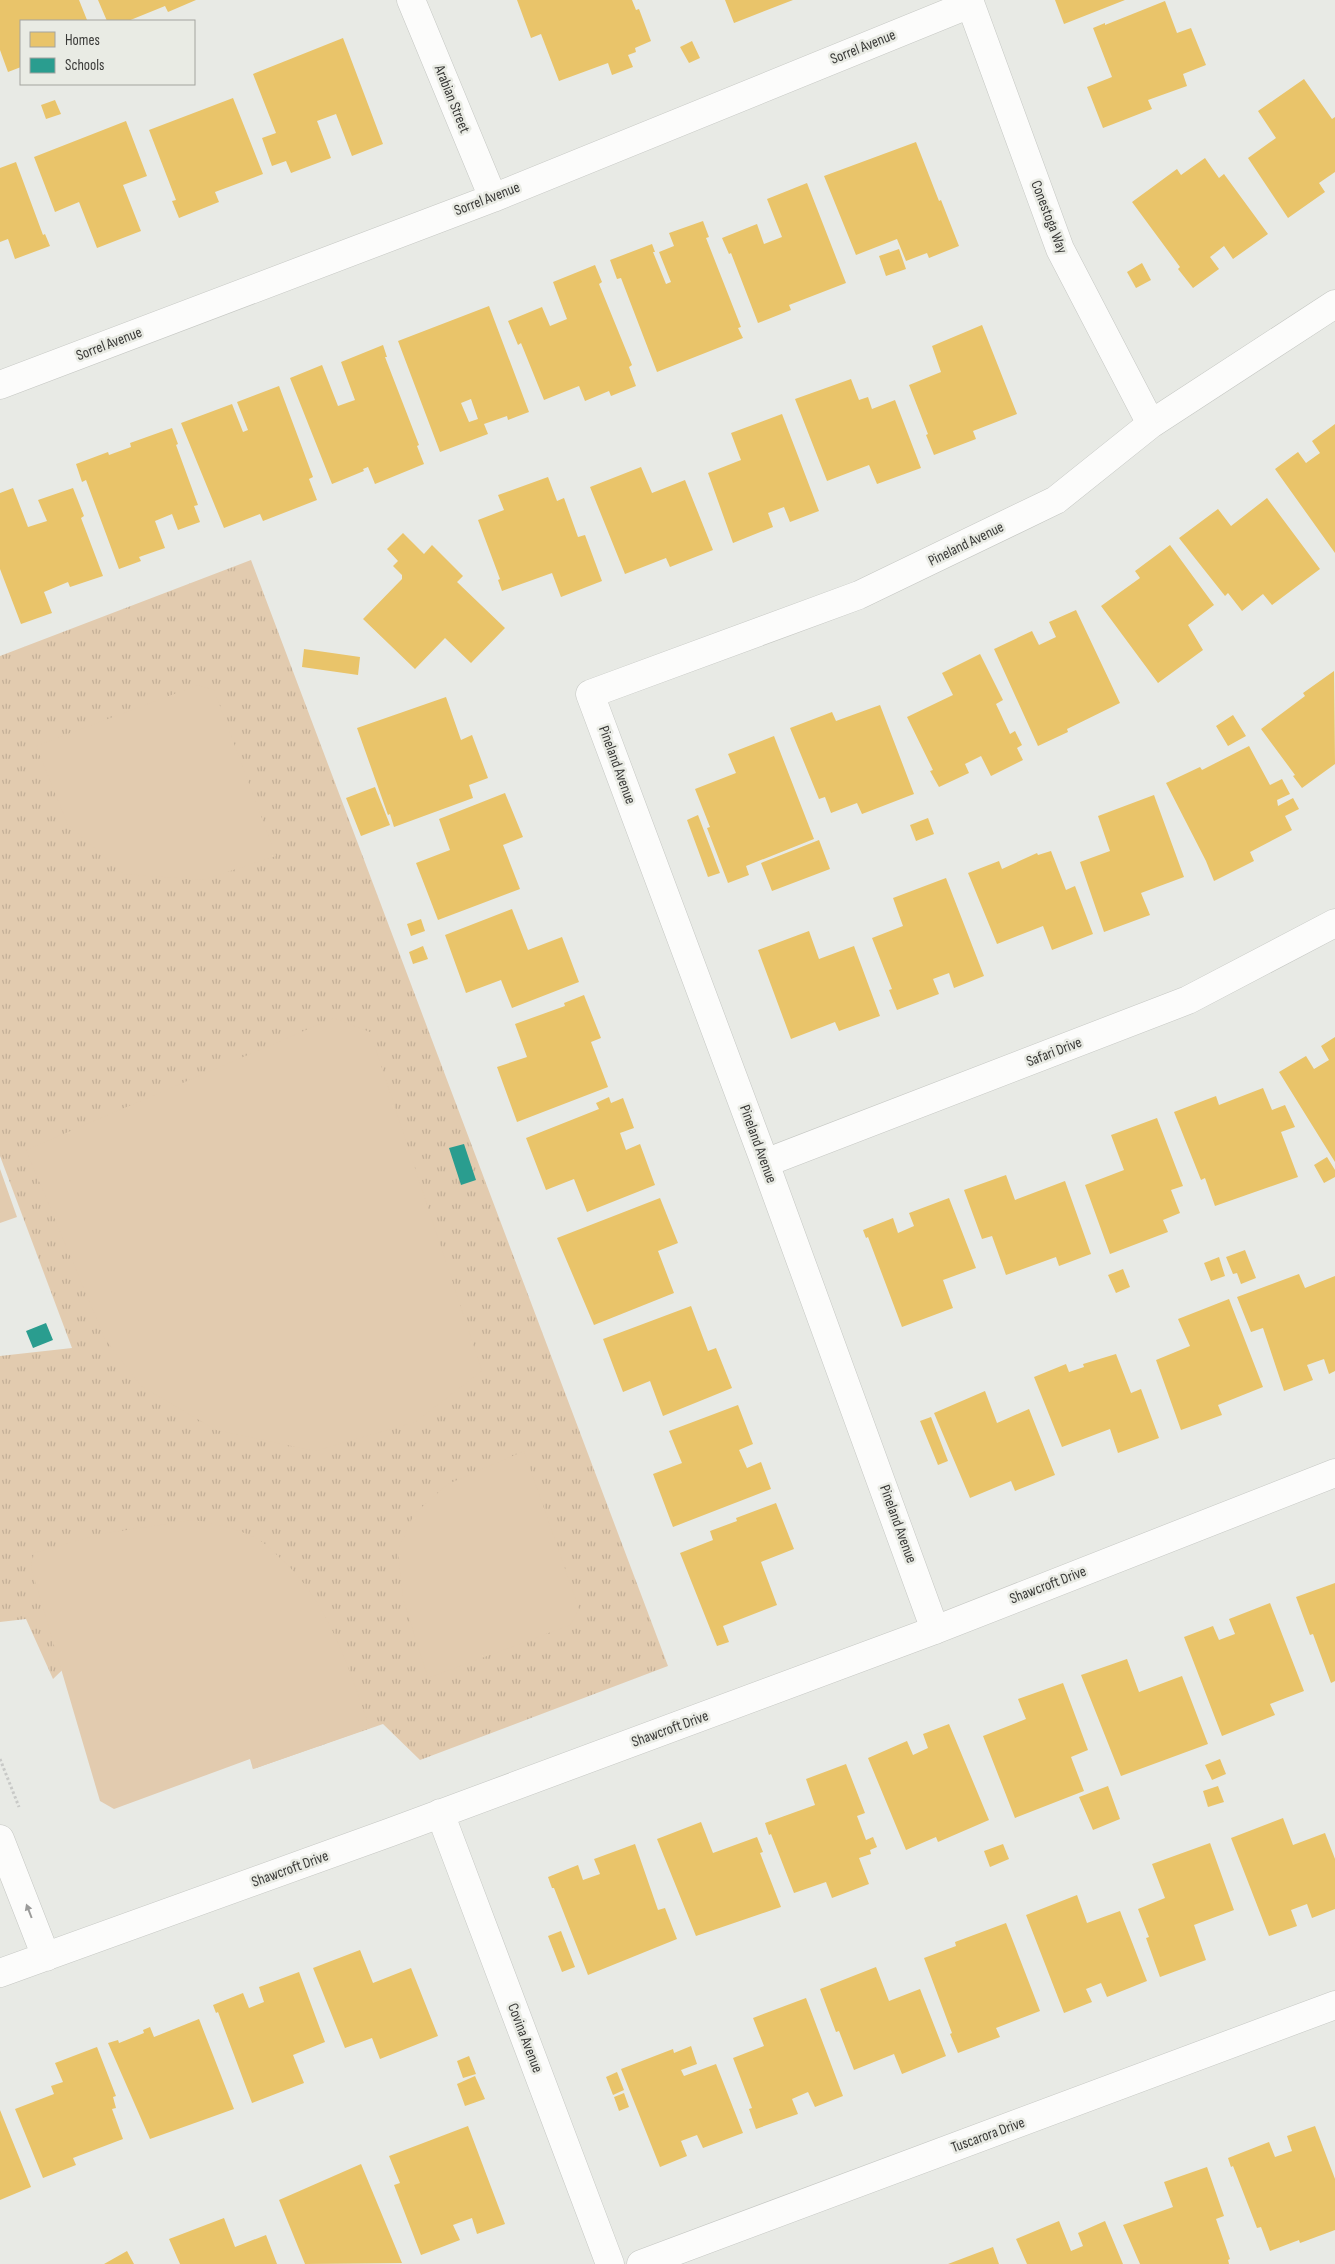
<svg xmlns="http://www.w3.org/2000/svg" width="1335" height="2264" font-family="'Sofia Sans Condensed',sans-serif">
<defs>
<pattern id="grass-tufts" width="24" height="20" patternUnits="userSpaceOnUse" patternTransform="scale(1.25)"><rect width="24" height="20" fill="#e2cbaf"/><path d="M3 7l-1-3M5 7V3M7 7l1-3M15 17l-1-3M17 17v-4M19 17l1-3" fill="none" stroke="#c3af97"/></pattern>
</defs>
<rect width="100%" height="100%" fill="#e8eae5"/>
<path fill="url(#grass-tufts)" d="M 251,560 L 668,1666 L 420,1760 L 383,1724 L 253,1769 L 234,1688 L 81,1652 L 53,1679 L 26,1619 L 0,1622 L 0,1356 L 72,1348 L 0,1156 L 0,656 Z"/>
<path fill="#e2cbaf" d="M 198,685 L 214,690 L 276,856 L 203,880 L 124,874 L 68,825 L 36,746 Z
M 334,1018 L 370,1032 L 482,1371 L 415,1422 L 315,1451 L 216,1430 L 141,1386 L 105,1339 L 26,1150 Z
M 0,1169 L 17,1217 L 0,1223 Z
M 524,1451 L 579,1609 L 570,1625 L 428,1678 L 403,1599 L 398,1550 L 414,1514 L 448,1484 Z
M 193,1520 C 216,1524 238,1528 259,1540 C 266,1544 273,1551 279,1557 C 329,1601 348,1667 370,1728 L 253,1769 L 250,1759 L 114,1809 L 100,1801 L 31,1567 L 34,1553 L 100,1534 Z"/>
<path fill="#e9c46a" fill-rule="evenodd" d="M 0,0 L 79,0 L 87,20 L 21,21 L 21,67 L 8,72 L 0,50 Z
M 98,0 L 196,0 L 168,12 L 165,6 L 128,21 L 107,21 Z
M 517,0 L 632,0 L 636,10 L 639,9 L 651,41 L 635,48 L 636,52 L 628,55 L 633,67 L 612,75 L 608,63 L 559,81 L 541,34 L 531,38 Z
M 725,0 L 793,0 L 734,23 Z
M 1055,0 L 1125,0 L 1064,24 Z
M 1165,1 L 1177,33 L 1191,28 L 1206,65 L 1183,74 L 1187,86 L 1148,100 L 1152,109 L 1103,128 L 1087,87 L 1112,77 L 1093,28 L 1105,23 L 1105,25 Z
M 343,38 L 383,144 L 352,156 L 336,114 L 317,121 L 331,158 L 291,173 L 286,161 L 272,166 L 262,138 L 276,133 L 253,74 Z
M 692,41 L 700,58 L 689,63 L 680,47 Z
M 1304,79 L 1332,119 L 1335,117 L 1335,172 L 1319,183 L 1325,192 L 1288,218 L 1248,158 L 1276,138 L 1258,111 Z
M 233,98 L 263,174 L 215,192 L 219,202 L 179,218 L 172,201 L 176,200 L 149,130 Z
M 55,100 L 61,114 L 46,119 L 41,105 Z
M 126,121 L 147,176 L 123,185 L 141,231 L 97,248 L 79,202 L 55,212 L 34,157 Z
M 916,142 L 939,201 L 941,200 L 959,246 L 929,258 L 927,253 L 906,261 L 897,239 L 856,255 L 824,176 Z
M 1205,158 L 1219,178 L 1224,174 L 1268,234 L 1233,259 L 1224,246 L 1210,257 L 1219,269 L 1193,288 L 1178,269 L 1180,267 L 1132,202 L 1177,169 L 1181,175 Z
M 16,162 L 43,235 L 45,234 L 50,246 L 15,259 L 8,239 L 0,242 L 0,168 Z
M 807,183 L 846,283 L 789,305 L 791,310 L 758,323 L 731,253 L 729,254 L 722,238 L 757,224 L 764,244 L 782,237 L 767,199 Z
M 703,221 L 709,237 L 706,238 L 741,327 L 738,328 L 743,338 L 657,372 L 621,278 L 617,279 L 610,260 L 652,244 L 655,252 L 653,252 L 666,284 L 671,282 L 659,252 L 674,246 L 669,233 Z
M 899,249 L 906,269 L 886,276 L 879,256 Z
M 1142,263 L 1151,280 L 1136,288 L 1127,272 Z
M 595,265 L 602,282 L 599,284 L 632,365 L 629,367 L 636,386 L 611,396 L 609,391 L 585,401 L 579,386 L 544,400 L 521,343 L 518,345 L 508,321 L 542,307 L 550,326 L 567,319 L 553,282 Z
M 489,306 L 529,412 L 508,420 L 507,416 L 484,424 L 488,434 L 440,452 L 398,341 ZM 471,399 L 478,419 L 469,422 L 461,403 Z
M 982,325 L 1017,414 L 973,431 L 976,439 L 934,455 L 926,435 L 928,434 L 909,385 L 941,372 L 932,346 Z
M 383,345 L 387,357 L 385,357 L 419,445 L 417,446 L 424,464 L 375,484 L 368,467 L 363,469 L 364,471 L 332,484 L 290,378 L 322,365 L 338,406 L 355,400 L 341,362 Z
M 851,379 L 859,400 L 868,397 L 872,409 L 895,400 L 921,468 L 877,484 L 869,465 L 827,481 L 795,399 Z
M 279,386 L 313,477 L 309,479 L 317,500 L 263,521 L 260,514 L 224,528 L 181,423 L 232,404 L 243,432 L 248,430 L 237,402 Z
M 782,414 L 819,511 L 790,522 L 784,507 L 768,513 L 773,527 L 733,543 L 708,473 L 741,460 L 731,433 Z
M 1335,424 L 1335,553 L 1275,469 L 1298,452 L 1306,463 L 1320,453 L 1312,441 Z
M 172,428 L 178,444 L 176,445 L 198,505 L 194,506 L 200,522 L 178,530 L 172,514 L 155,521 L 165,548 L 139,557 L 141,561 L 119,569 L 86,480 L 82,482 L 76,464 L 108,452 L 109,455 L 131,447 L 130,443 Z
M 641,467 L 652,493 L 685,480 L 713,550 L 670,567 L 666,558 L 625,574 L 590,487 Z
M 548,477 L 557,501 L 564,498 L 578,537 L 585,535 L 602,581 L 561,597 L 552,573 L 502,591 L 498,580 L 500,579 L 478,520 L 504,510 L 498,495 Z
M 13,488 L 28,527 L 47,521 L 38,500 L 73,488 L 84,516 L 81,518 L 103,576 L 70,587 L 68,582 L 44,592 L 52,613 L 21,624 L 0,569 L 0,493 Z
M 1267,498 L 1320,569 L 1272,605 L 1263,594 L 1242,611 L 1228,593 L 1225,596 L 1179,538 L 1218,509 L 1231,526 Z
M 403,533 L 424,554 L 432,545 L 463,576 L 457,582 L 505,628 L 471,663 L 445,638 L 415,669 L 363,619 L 402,579 L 402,575 L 393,566 L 398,561 L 387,549 Z
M 1170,545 L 1214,605 L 1188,625 L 1203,650 L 1158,683 L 1101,606 L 1140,578 L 1135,571 Z
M 1076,610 L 1120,703 L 1067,729 L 1068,732 L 1038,746 L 994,649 L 1032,631 L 1039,645 L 1056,637 L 1049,622 Z
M 304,649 L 360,657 L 358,675 L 302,667 Z
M 980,654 L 1003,700 L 996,704 L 1010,734 L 1015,731 L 1022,745 L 1017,748 L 1023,760 L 991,776 L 981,756 L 965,764 L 969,773 L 939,787 L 930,771 L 933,770 L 907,717 L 953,695 L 942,673 Z
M 1334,671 L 1335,764 L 1302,788 L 1293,776 L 1295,775 L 1261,729 L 1305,696 L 1303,693 Z
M 446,697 L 461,740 L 472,735 L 488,778 L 469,785 L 473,798 L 394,827 L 390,814 L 388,815 L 357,728 Z
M 880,705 L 914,794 L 862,814 L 857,803 L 831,813 L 825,797 L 819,799 L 790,728 L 832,712 L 836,721 Z
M 1233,715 L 1246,736 L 1228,746 L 1216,726 Z
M 774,736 L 814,839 L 746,866 L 749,875 L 728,883 L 707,828 L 710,827 L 695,789 L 736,773 L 728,754 Z
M 1249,746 L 1270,785 L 1282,779 L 1290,794 L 1277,800 L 1278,806 L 1293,798 L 1299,809 L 1285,816 L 1292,830 L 1250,852 L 1254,861 L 1214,881 L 1206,861 L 1166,783 L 1200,767 L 1202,770 Z
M 375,787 L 390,825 L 361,836 L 346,798 Z
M 505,793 L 523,837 L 503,845 L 520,889 L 438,920 L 416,863 L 450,850 L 439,819 Z
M 1154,795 L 1184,877 L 1141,893 L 1150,915 L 1104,932 L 1080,862 L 1110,851 L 1098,816 Z
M 698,815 L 720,873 L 708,877 L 687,820 Z
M 928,818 L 934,834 L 916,841 L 910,825 Z
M 819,840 L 830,869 L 772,891 L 761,863 Z
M 1051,851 L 1066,890 L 1075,886 L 1093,934 L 1052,950 L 1043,926 L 997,944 L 968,873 L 999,861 L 1002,869 L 1037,853 L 1038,855 Z
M 946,878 L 984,976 L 954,988 L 949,973 L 933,979 L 939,994 L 897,1010 L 889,990 L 892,989 L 872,938 L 903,926 L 893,898 Z
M 512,909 L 528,950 L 562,937 L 579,982 L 512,1008 L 501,980 L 466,993 L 445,935 Z
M 421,919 L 425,931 L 411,936 L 407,924 Z
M 809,931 L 819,959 L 854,946 L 880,1016 L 839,1031 L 835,1022 L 791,1039 L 758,950 Z
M 423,946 L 428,959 L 413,964 L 409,952 Z
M 584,995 L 601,1038 L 591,1042 L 608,1087 L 517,1122 L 497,1067 L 527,1057 L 515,1024 L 565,1006 L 564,1003 Z
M 1335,1037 L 1335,1162 L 1279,1072 L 1306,1056 L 1314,1069 L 1329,1060 L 1321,1046 Z
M 1263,1088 L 1272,1110 L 1285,1105 L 1295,1127 L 1281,1132 L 1298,1177 L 1215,1206 L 1205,1178 L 1201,1180 L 1174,1112 L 1216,1096 L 1219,1105 Z
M 609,1097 L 611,1103 L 623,1098 L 634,1128 L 620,1133 L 626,1150 L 640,1144 L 655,1185 L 587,1212 L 574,1179 L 546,1190 L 526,1138 L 599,1109 L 596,1103 Z
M 1157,1118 L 1183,1186 L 1171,1190 L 1180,1213 L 1163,1220 L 1168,1232 L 1110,1254 L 1085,1185 L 1124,1170 L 1111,1135 Z
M 1327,1157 L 1335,1170 L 1335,1177 L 1324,1183 L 1314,1165 Z
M 1006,1175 L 1015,1200 L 1065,1181 L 1091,1254 L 1059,1266 L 1056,1257 L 1006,1275 L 992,1236 L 982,1239 L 964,1190 Z
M 660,1198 L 678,1243 L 658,1251 L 674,1293 L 594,1325 L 557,1238 Z
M 949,1198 L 976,1268 L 943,1280 L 953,1308 L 902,1327 L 868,1237 L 866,1238 L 863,1230 L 893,1218 L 898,1233 L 914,1226 L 909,1213 Z
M 1245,1250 L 1256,1278 L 1241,1284 L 1237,1273 L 1233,1274 L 1226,1257 Z
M 1219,1257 L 1225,1276 L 1211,1281 L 1204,1263 Z
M 1123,1269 L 1130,1287 L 1116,1293 L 1108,1275 Z
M 1299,1274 L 1305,1288 L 1335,1276 L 1335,1371 L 1329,1374 L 1324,1359 L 1307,1365 L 1313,1380 L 1284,1391 L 1263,1328 L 1251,1332 L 1237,1297 Z
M 1229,1299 L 1263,1387 L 1218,1405 L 1222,1415 L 1181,1430 L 1156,1360 L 1190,1346 L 1178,1319 Z
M 691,1306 L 708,1351 L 716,1348 L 732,1388 L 663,1416 L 650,1381 L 623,1392 L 603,1339 Z
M 1116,1354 L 1131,1393 L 1141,1389 L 1159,1438 L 1118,1453 L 1110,1429 L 1062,1447 L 1034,1377 L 1066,1364 L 1069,1372 L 1084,1367 L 1083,1364 Z
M 985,1391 L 997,1423 L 1029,1409 L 1055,1475 L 1015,1491 L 1011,1481 L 970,1498 L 934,1413 Z
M 738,1405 L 753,1444 L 739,1450 L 747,1468 L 761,1462 L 771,1489 L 673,1527 L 653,1474 L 682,1463 L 669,1431 Z
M 931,1417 L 948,1461 L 938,1465 L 920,1421 Z
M 776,1503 L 794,1549 L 761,1562 L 777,1605 L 723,1626 L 729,1642 L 717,1646 L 680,1553 L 713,1540 L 710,1531 L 737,1521 L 736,1518 Z
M 1335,1583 L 1335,1681 L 1331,1683 L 1313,1634 L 1310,1635 L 1296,1597 Z
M 1270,1603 L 1304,1691 L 1270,1704 L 1275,1715 L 1222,1736 L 1184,1637 L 1213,1626 L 1219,1640 L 1235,1634 L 1229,1619 Z
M 1127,1659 L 1139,1692 L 1182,1676 L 1208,1744 L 1121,1776 L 1081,1675 Z
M 1063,1683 L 1088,1750 L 1071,1757 L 1084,1791 L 1015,1818 L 983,1736 L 1026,1719 L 1018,1699 Z
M 949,1724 L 989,1820 L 938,1842 L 936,1837 L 906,1850 L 868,1758 L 907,1741 L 913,1755 L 928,1748 L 923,1734 Z
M 1220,1759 L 1226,1774 L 1212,1780 L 1205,1765 Z
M 846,1764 L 865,1813 L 857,1816 L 866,1840 L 873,1837 L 877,1847 L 870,1850 L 871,1854 L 859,1858 L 869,1884 L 832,1898 L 826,1882 L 794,1893 L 771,1834 L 769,1835 L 765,1823 L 815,1805 L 806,1779 Z
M 1108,1786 L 1120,1819 L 1093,1830 L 1079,1797 Z
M 1218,1786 L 1224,1802 L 1208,1807 L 1203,1791 Z
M 1283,1818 L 1293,1845 L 1325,1833 L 1335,1859 L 1335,1909 L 1312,1918 L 1307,1904 L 1291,1910 L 1297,1926 L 1269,1936 L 1231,1838 Z
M 701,1822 L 713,1853 L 757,1837 L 763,1852 L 760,1853 L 781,1907 L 696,1936 L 657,1839 Z
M 1210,1843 L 1234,1910 L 1194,1925 L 1206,1960 L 1160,1977 L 1146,1938 L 1149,1937 L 1138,1909 L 1165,1898 L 1152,1864 Z
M 635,1844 L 658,1910 L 665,1908 L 677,1939 L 588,1975 L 554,1888 L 552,1888 L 548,1877 L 578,1865 L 583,1880 L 600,1874 L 594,1859 Z
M 1003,1844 L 1009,1859 L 990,1867 L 984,1851 Z
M 1077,1895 L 1087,1923 L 1120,1911 L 1147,1981 L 1107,1997 L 1101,1983 L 1086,1989 L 1092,2002 L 1064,2013 L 1026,1915 Z
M 1006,1923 L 1040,2011 L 996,2028 L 1000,2037 L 958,2053 L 950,2034 L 952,2033 L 924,1958 L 956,1946 L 955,1942 Z
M 561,1931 L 575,1967 L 562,1972 L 548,1936 Z
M 360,1950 L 373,1983 L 411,1968 L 438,2036 L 380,2059 L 372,2038 L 345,2048 L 313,1968 Z
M 876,1967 L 889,2001 L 920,1989 L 946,2056 L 902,2074 L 894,2054 L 854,2070 L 839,2031 L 836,2032 L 820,1989 Z
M 299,1972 L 325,2042 L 293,2055 L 304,2083 L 252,2103 L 218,2012 L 216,2013 L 213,2005 L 243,1993 L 249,2008 L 264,2002 L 259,1987 Z
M 806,1998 L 843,2096 L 815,2107 L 808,2092 L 792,2099 L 798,2114 L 756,2129 L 749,2109 L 752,2108 L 733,2058 L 764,2046 L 753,2018 Z
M 199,2019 L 234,2109 L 150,2139 L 108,2043 L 118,2040 L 119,2043 L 144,2033 L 143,2030 L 150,2027 L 154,2037 Z
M 691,2046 L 697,2064 L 681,2070 L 684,2076 L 716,2064 L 743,2133 L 703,2148 L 697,2135 L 681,2141 L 687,2156 L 660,2167 L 621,2069 L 673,2049 L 674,2053 Z
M 97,2047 L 116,2096 L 113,2097 L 116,2108 L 112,2109 L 123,2139 L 73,2158 L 76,2165 L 43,2178 L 15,2109 L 54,2094 L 51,2086 L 63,2082 L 55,2063 Z
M 469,2056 L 476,2074 L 463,2078 L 457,2061 Z
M 617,2072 L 624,2090 L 613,2095 L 606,2077 Z
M 475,2076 L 485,2099 L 465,2106 L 457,2084 Z
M 624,2093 L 629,2107 L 619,2111 L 614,2097 Z
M 0,2110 L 31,2187 L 0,2200 Z
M 468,2126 L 505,2224 L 477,2234 L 472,2218 L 453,2225 L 460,2240 L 421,2255 L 394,2185 L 400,2183 L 389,2156 Z
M 1315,2126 L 1335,2179 L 1335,2230 L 1300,2243 L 1299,2240 L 1270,2251 L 1261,2227 L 1257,2228 L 1233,2166 L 1231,2167 L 1228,2158 L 1269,2142 L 1275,2157 L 1292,2151 L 1287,2136 Z
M 361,2164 L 402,2263 L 305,2264 L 279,2200 Z
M 1207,2167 L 1224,2216 L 1216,2219 L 1230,2259 L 1228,2260 L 1229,2264 L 1140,2264 L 1123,2225 L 1173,2207 L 1164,2182 Z
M 224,2218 L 235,2247 L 266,2235 L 277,2264 L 180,2264 L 169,2239 Z
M 1059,2221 L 1071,2251 L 1083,2246 L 1078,2233 L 1105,2221 L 1123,2264 L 1027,2264 L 1016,2239 Z
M 993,2247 L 999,2264 L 948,2264 Z
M 127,2251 L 134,2264 L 104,2264 Z"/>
<path fill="#2a9d8f" d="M 464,1144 L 476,1180 L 461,1185 L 449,1148 Z
M 46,1323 L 53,1340 L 33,1348 L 26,1331 Z"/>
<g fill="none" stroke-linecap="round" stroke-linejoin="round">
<g stroke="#c5c7c3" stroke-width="29">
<path id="minor" d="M 411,0 L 493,198
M 969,0 L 1060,249 L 1151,424
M 0,385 L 493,198 L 970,4
M 765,1163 L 1188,1000 L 1335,923
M 935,1630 L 765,1163 L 590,694 L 859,595 L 1056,500 L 1151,424 L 1335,304
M 440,1813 L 610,2264
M 0,1839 L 46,1957
M 0,1973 L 391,1832 L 935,1630 L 1335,1473
M 641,2264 L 1335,2005"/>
</g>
<path stroke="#c8c9c7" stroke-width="3" stroke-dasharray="2.5 2.5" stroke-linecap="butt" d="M 0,1759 L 19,1807"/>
<use href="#minor" stroke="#fcfcfb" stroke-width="28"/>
</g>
<defs><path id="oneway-solid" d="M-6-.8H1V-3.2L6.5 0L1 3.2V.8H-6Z" transform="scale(1.25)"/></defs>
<use fill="#9b9b9a" href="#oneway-solid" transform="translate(29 1911) rotate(-111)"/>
<g text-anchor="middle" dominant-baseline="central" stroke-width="5" stroke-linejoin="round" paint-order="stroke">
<g font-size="15" fill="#3a3a38" stroke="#e9ebe4">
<text transform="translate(863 47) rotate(-22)">Sorrel Avenue</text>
<text transform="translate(452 99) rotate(68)">Arabian Street</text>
<text transform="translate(487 199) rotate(-21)">Sorrel Avenue</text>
<text transform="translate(1049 217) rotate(69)">Conestoga Way</text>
<text transform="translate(109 344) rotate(-21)">Sorrel Avenue</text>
<text transform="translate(966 544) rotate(-26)">Pineland Avenue</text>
<text transform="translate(617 765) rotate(70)">Pineland Avenue</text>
<text transform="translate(1054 1052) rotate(-21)">Safari Drive</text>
<text transform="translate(758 1144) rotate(70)">Pineland Avenue</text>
<text transform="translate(898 1524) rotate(70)">Pineland Avenue</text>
<text transform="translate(1048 1585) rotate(-21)">Shawcroft Drive</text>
<text transform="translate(670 1729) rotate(-20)">Shawcroft Drive</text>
<text transform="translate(290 1869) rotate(-20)">Shawcroft Drive</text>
<text transform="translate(525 2038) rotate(69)">Covina Avenue</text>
<text transform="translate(988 2135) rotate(-20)">Tuscarora Drive</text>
</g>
</g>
<rect x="20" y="20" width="175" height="65" fill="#e9ebe4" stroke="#a3a49f"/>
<rect x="30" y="32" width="25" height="15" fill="#e9c46a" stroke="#a3a49f"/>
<text x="65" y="45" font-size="15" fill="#3a3a38">Homes</text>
<rect x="30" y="58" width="25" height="15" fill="#2a9d8f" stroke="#a3a49f"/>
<text x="65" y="70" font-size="15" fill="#3a3a38">Schools</text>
</svg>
